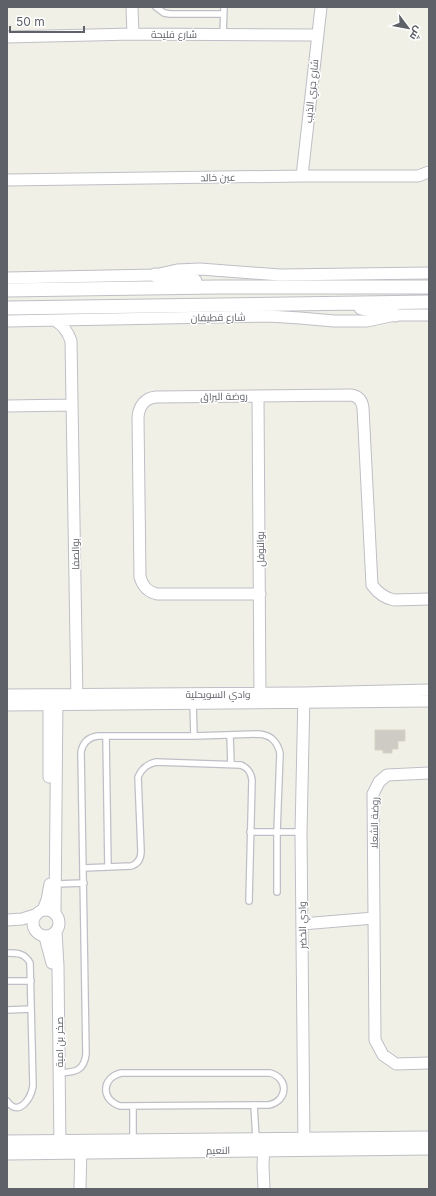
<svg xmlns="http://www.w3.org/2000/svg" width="436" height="1196" font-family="Inter,Cairo,sans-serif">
<rect width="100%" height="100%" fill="#f1f0e7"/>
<path fill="#cdcbc3" stroke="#d7d4c4" d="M 375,730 L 405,730 L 405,741 L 398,741 L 398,749 L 392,749 L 392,753 L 383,753 L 383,750 L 375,750 Z"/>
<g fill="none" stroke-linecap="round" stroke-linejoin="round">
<g stroke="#bebfc6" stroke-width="8">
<path id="service" d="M 156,7 L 164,13 L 170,14 L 223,14
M 223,35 L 224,7
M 193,702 L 194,736
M 106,736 L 108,867
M 230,736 L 231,764
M 250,832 L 301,832
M 84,868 L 131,866 C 138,864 141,859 141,851 L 138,777 C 142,768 147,764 156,762 L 241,765 C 248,768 251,772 252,780 L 249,901
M 56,884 L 84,883
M 7,953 C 17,953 25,953 30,963 L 33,1086 C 31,1098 19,1118 7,1101
M 7,981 L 31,981
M 7,1010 L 31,1009
M 59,1073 C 74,1072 84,1072 86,1054 L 81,752 C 83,742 89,737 98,736 L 194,736 L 259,734 C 271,735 277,741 280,753 L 277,832 L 277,892
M 121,1073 L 270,1073 C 289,1078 288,1101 269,1105 L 120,1106 C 101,1100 101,1078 121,1073 Z
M 254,1105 L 256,1139
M 133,1106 L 133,1141"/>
</g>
<g stroke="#bebfc6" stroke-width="13">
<path id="minor" d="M 132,7 L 133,34
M 7,37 L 133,34 L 317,35
M 302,176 L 321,7
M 7,180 L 302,176 L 418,176 L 429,172
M 7,278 L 155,275 L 177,270 L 200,269 L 280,275 L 429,273
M 7,321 L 268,316 L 300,318 L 334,321 L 367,321 L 395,315 L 429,315
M 56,321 C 64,326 68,332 71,341 L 77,702
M 258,396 L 260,700
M 7,406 L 72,405
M 260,594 L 157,594 C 148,592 143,587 140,577 L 138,417 C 139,406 145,398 156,397 L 351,395 C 358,396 362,400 363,408 L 372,585 C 378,593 384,598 394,600 L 429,599
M 304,693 L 301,832 L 304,1146
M 7,695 L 304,693 L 429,690
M 49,698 L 49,777
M 7,705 L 429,701
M 429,773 L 387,775 L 379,782 L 373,794 L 375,1040 L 383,1055 L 396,1064 L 429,1063
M33 923a13 13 0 1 1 26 0a13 13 0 1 1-26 0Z
M 43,910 L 47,900 L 50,884
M 55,914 L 57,697
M 7,920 L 22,919 L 35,915
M 302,924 L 374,918
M 56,932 L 58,966 L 60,1150
M 45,937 L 52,963
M 80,1189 L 81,1144
M 264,1189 L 263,1166 L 264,1142"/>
</g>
<g stroke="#bebfc6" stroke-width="15">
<path id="tertiary" d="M 155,275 L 195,281
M 7,290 L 216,287 L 429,287
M 7,308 L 429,302
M 361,308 L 395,315
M 7,1142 L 429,1138
M 7,1153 L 429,1148"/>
</g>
<use href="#service" stroke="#fff" stroke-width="5.5"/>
<use href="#minor" stroke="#fff" stroke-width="11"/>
<use href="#tertiary" stroke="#fff" stroke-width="13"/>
</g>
<g text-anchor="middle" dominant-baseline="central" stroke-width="3" stroke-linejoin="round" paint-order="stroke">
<g font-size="10" fill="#5e6168" stroke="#fff">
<text x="174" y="34">شارع فليحة</text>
<text transform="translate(311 91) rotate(-84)">شارع جري الذيب</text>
<text transform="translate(218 177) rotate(-1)">عين خالد</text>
<text transform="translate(218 317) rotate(-1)">شارع قطيفان</text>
<text transform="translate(224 396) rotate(-1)">روضة البراق</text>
<text transform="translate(260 549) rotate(-91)">بوالنوفل</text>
<text transform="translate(75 554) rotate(-91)">بوالصفا</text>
<text x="218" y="694">وادي السويحلية</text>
<text transform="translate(374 823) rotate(-89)">روضة الشعلا</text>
<text transform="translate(302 925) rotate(-91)">وادي الخضر</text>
<text transform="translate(59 1042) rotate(-90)">صخر بن امية</text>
<text transform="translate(218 1150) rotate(-1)">النعيم</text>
</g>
</g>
<rect width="436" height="1196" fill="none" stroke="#5e6168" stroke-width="16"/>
<g transform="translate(408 28) rotate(122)" stroke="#ffffff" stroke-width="3" paint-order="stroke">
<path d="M0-3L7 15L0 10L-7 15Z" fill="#5e6168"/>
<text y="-6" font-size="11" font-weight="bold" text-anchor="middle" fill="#5e6168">ش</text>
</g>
<path d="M10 26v6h74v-6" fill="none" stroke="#5e6168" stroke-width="2"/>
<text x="16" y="26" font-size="12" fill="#5e6168" stroke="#ffffff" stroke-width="3" paint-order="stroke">50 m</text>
</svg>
